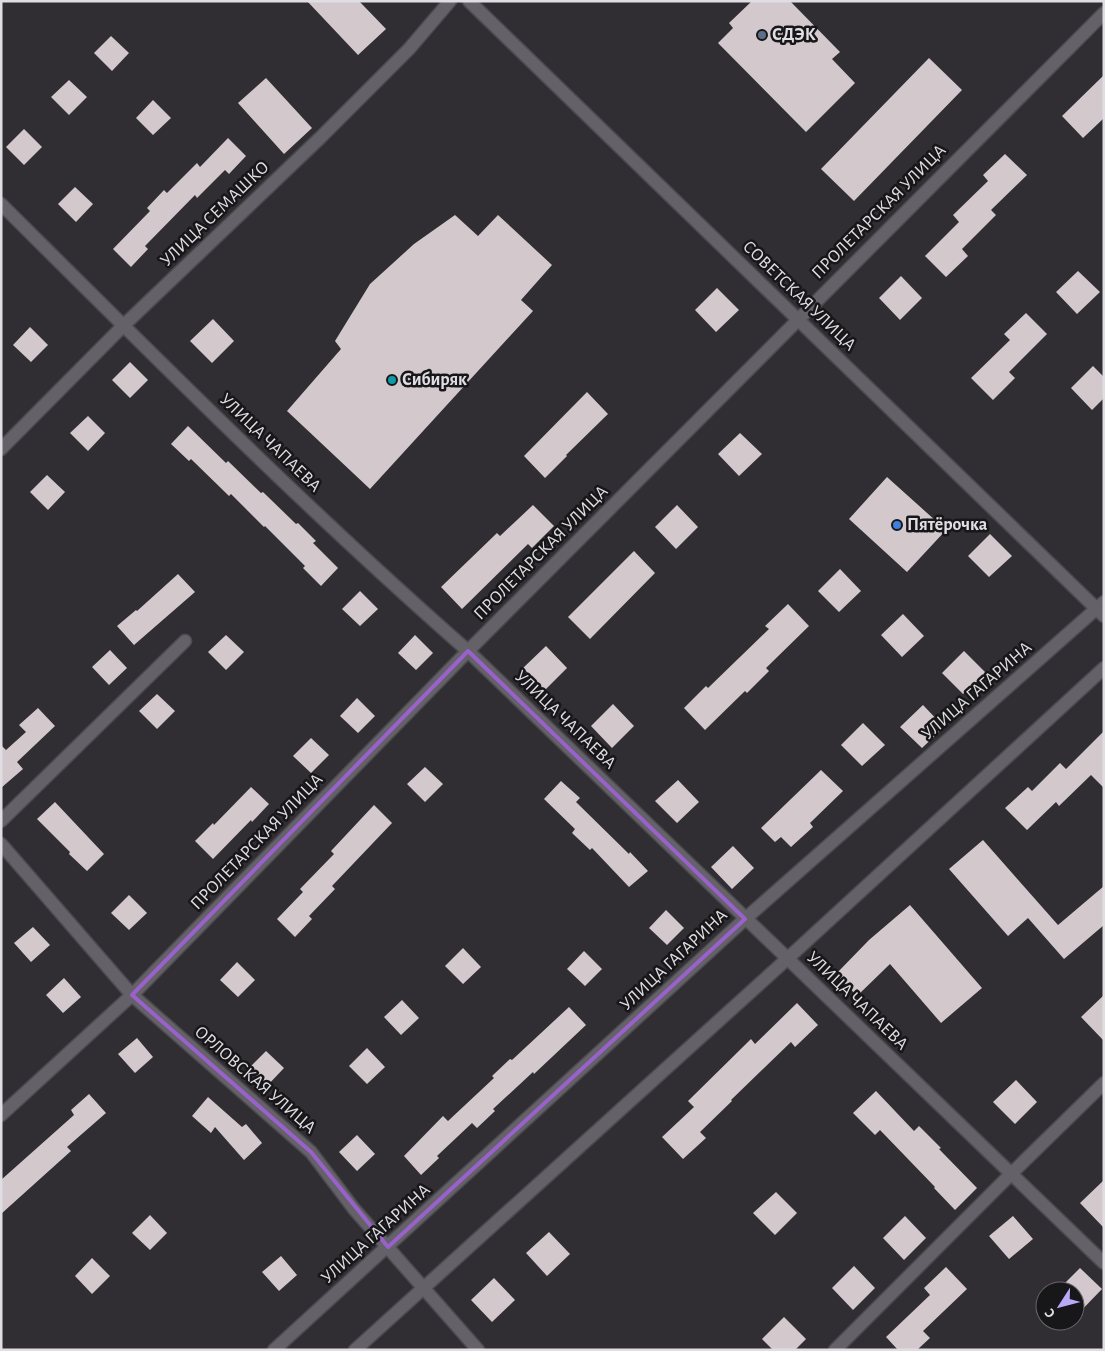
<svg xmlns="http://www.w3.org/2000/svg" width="1105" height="1351" font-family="'Alegreya Sans',sans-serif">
<rect width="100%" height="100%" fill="#302d33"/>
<path fill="#d3c9cc" d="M 307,1 L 359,1 L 386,29 L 358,55 Z
M 752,1 L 790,1 L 840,52 L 832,59 L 855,83 L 806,132 L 718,43 L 733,28 L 729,23 Z
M 111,36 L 129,53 L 112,71 L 94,53 Z
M 929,58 L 962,90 L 854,201 L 821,169 Z
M 1104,75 L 1104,118 L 1083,138 L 1062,116 Z
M 266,78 L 312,128 L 284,154 L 238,103 Z
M 69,80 L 87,97 L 69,115 L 51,97 Z
M 153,100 L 171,118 L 153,135 L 136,118 Z
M 24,129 L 42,147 L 24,165 L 6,147 Z
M 228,138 L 246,156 L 229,174 L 225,170 L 197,198 L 195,195 L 145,246 L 148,249 L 131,267 L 113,249 L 150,211 L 147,208 L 164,190 L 167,193 L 197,163 L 200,167 Z
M 1005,154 L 1027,175 L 991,210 L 996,215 L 962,249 L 968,256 L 946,277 L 925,256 L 959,222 L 953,215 L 988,181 L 983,175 Z
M 75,187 L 93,204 L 76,222 L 58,204 Z
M 455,215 L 478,236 L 498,215 L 552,265 L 521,300 L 533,311 L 370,489 L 287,411 L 341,349 L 335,341 L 370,284 L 414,244 Z
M 1078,271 L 1100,292 L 1077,314 L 1056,292 Z
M 901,276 L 922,298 L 900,320 L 879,298 Z
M 717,288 L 739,310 L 716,332 L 695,310 Z
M 1026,313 L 1047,334 L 1009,372 L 1015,378 L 993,400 L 971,378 L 1010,340 L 1004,334 Z
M 213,319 L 234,341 L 212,363 L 190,341 Z
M 30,327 L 48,345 L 31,362 L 13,345 Z
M 130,362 L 148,380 L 130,398 L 112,380 Z
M 1093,366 L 1104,377 L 1104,398 L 1092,410 L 1071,388 Z
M 587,392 L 608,414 L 566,455 L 567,456 L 545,478 L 524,456 Z
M 88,416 L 105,433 L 88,451 L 70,433 Z
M 188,426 L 226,463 L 228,461 L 261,493 L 263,492 L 296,524 L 298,523 L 316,541 L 313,543 L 338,568 L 321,586 L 303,568 L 305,566 L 265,526 L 264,527 L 231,494 L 229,496 L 191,459 L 189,461 L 171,444 Z
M 740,433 L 762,454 L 739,476 L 718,454 Z
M 47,475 L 65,492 L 48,510 L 30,492 Z
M 887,477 L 946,530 L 907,572 L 849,519 Z
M 533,505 L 554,526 L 532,548 L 528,544 L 462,609 L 441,587 L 497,533 L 500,536 Z
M 677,505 L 698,527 L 676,549 L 655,527 Z
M 990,534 L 1012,556 L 989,577 L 968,556 Z
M 634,551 L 655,573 L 590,639 L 568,617 Z
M 840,569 L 861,591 L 839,612 L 818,591 Z
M 178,574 L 195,592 L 134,645 L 117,626 L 136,610 L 137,611 Z
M 360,591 L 378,609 L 360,626 L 342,609 Z
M 788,604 L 809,626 L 766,668 L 769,671 L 747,693 L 745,691 L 705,730 L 684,708 L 706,686 L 708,688 L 769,629 L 765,626 Z
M 903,614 L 924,636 L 902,657 L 881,635 Z
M 226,635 L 244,652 L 226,670 L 208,652 Z
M 415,635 L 433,653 L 416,670 L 398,653 Z
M 546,646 L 567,668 L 545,690 L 523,668 Z
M 110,650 L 127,668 L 109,685 L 92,667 Z
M 964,651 L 986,673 L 963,694 L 942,673 Z
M 157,694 L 175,711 L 157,729 L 139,711 Z
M 357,698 L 375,716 L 358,733 L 340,716 Z
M 613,704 L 634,726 L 612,748 L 591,726 Z
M 923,705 L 944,727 L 922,748 L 900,727 Z
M 38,708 L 55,726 L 17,762 L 23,769 L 1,788 L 1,745 L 6,750 L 26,732 L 19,725 Z
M 863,723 L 885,745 L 862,766 L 841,745 Z
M 1104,731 L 1104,788 L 1091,775 L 1059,806 L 1056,802 L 1027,830 L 1005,808 L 1028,787 L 1032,791 L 1060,763 L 1066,769 Z
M 311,738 L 329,755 L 311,773 L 293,756 Z
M 425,767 L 443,784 L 425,802 L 407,784 Z
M 821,770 L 843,791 L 810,823 L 813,827 L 791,847 L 781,837 L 775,842 L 761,828 Z
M 678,780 L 699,802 L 677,823 L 655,801 Z
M 561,781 L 580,798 L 576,802 L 629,854 L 630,852 L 648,871 L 629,887 L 592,848 L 590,850 L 572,833 L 575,829 L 544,799 Z
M 251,787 L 269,804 L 252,822 L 251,820 L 213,859 L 195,841 L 213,823 L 214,825 Z
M 55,802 L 104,854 L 87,871 L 69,854 L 70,852 L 37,819 Z
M 374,805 L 392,823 L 332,886 L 335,889 L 309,916 L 312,919 L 295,937 L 277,919 L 303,892 L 300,889 L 334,854 L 331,851 Z
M 983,840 L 1058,925 L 1104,886 L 1104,925 L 1064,959 L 1028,918 L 1008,936 L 949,869 Z
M 733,846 L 754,868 L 732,889 L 711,867 Z
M 129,895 L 147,913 L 129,930 L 111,913 Z
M 910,905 L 982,988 L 941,1023 L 890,964 L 857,996 L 836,974 L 869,940 Z
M 666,910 L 684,928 L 667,945 L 649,928 Z
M 33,927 L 50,945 L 31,962 L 14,943 Z
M 463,948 L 481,967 L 463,984 L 445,966 Z
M 584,951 L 602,969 L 585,986 L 567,969 Z
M 237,962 L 255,980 L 238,997 L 220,980 Z
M 64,978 L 81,997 L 63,1013 L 46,995 Z
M 1104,995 L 1104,1041 L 1081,1017 Z
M 402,1000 L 419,1018 L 401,1035 L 384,1017 Z
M 797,1003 L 818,1025 L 795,1047 L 791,1042 L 731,1100 L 732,1101 L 700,1132 L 706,1138 L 683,1159 L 662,1137 L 694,1107 L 688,1101 L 751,1039 L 755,1044 Z
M 569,1007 L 586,1025 L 534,1074 L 533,1072 L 493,1109 L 495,1111 L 477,1128 L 472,1123 L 437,1156 L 439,1158 L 421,1175 L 404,1156 L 443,1116 L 448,1121 L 494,1078 L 492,1076 L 510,1059 L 512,1060 Z
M 137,1038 L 153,1057 L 135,1073 L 118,1054 Z
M 367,1048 L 385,1067 L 367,1084 L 349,1066 Z
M 266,1051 L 284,1068 L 267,1086 L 249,1068 Z
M 1016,1080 L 1037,1102 L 1015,1124 L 993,1102 Z
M 876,1091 L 914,1131 L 919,1126 L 941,1148 L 939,1149 L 977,1188 L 955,1210 L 934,1188 L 935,1187 L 880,1130 L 875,1135 L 853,1113 Z
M 89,1094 L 106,1113 L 67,1147 L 71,1151 L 1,1214 L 1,1180 L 74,1115 L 71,1110 Z
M 208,1097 L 242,1127 L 246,1124 L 262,1143 L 244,1160 L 215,1127 L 211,1133 L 192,1116 Z
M 357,1135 L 375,1154 L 357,1171 L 339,1152 Z
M 1104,1180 L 1104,1228 L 1080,1203 Z
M 776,1192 L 797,1213 L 775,1235 L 753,1213 Z
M 150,1215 L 167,1233 L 150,1250 L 132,1233 Z
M 905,1216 L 926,1238 L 904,1260 L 883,1238 Z
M 1013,1216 L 1033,1239 L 1009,1259 L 989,1236 Z
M 549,1232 L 570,1254 L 547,1276 L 526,1253 Z
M 281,1256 L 297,1275 L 279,1291 L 262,1272 Z
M 92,1258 L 110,1276 L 92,1294 L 75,1276 Z
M 854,1266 L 875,1288 L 853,1310 L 832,1288 Z
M 946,1267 L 967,1289 L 923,1331 L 930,1338 L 917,1350 L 898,1350 L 886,1337 L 930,1295 L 924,1288 Z
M 1080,1268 L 1102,1289 L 1075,1317 L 1075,1291 L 1057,1291 Z
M 494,1278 L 515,1300 L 492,1322 L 471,1300 Z
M 784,1317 L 806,1339 L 795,1350 L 773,1350 L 762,1339 Z"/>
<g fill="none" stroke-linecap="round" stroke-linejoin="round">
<g stroke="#4c494f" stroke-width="15">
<path id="minor" d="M 1,204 C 154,356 306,509 468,651 L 1104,1263
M 1,449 L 123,326 L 321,137 L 409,49 L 450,1
M 1,821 L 185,641
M 1,844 L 132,995 L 311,1152 L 354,1209 L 478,1350
M 1,1115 L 132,995 L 468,651 L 1104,13
M 274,1350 L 745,919 L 1104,602
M 355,1350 L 787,959 L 1104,668
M 835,1350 L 1011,1174 L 1104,1083"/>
</g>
<g stroke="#4c494f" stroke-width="15">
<path id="tertiary" d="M 469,1 L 1104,616"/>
</g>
<use href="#minor" stroke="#646168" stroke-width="12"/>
<use href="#tertiary" stroke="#646168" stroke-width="12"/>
</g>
<path fill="none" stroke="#9961ca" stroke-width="4" stroke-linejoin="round" d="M 468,651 L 745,919 L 388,1247 L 311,1152 L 132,995 Z"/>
<circle fill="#5c6f8a" stroke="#171619" stroke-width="2" cx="762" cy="35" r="5"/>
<circle fill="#0f9aa8" stroke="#171619" stroke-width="2" cx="392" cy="380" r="5"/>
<circle fill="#3f7fe0" stroke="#171619" stroke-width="2" cx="897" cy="525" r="5"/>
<g text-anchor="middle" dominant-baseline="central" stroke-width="5" stroke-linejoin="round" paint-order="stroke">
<g font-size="18" font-weight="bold" fill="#e0dee3" stroke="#171619" text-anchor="start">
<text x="772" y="35">СДЭК</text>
<text x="402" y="380">Сибиряк</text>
<text x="907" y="525">Пятёрочка</text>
</g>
<g font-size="18" fill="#e0dee3" stroke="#171619">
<text transform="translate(879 212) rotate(-45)">ПРОЛЕТАРСКАЯ УЛИЦА</text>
<text transform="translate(215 214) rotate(-44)">УЛИЦА СЕМАШКО</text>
<text transform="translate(799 296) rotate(44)">СОВЕТСКАЯ УЛИЦА</text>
<text transform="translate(270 443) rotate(44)">УЛИЦА ЧАПАЕВА</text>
<text transform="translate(541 553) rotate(-45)">ПРОЛЕТАРСКАЯ УЛИЦА</text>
<text transform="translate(977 691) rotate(-41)">УЛИЦА ГАГАРИНА</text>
<text transform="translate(565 720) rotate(44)">УЛИЦА ЧАПАЕВА</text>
<text transform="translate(257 842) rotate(-46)">ПРОЛЕТАРСКАЯ УЛИЦА</text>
<text transform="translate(674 960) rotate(-43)">УЛИЦА ГАГАРИНА</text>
<text transform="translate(857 1001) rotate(44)">УЛИЦА ЧАПАЕВА</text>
<text transform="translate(255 1080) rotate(41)">ОРЛОВСКАЯ УЛИЦА</text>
<text transform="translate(376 1234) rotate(-42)">УЛИЦА ГАГАРИНА</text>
</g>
</g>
<rect width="1105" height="1351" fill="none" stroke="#e0dee3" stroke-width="5"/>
<g transform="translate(1060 1306) rotate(234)"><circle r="24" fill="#171619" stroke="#67666a"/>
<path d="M0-4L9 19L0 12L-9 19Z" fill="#b9aaf7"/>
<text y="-8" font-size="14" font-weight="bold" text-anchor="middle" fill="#e0dee3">С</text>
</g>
</svg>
